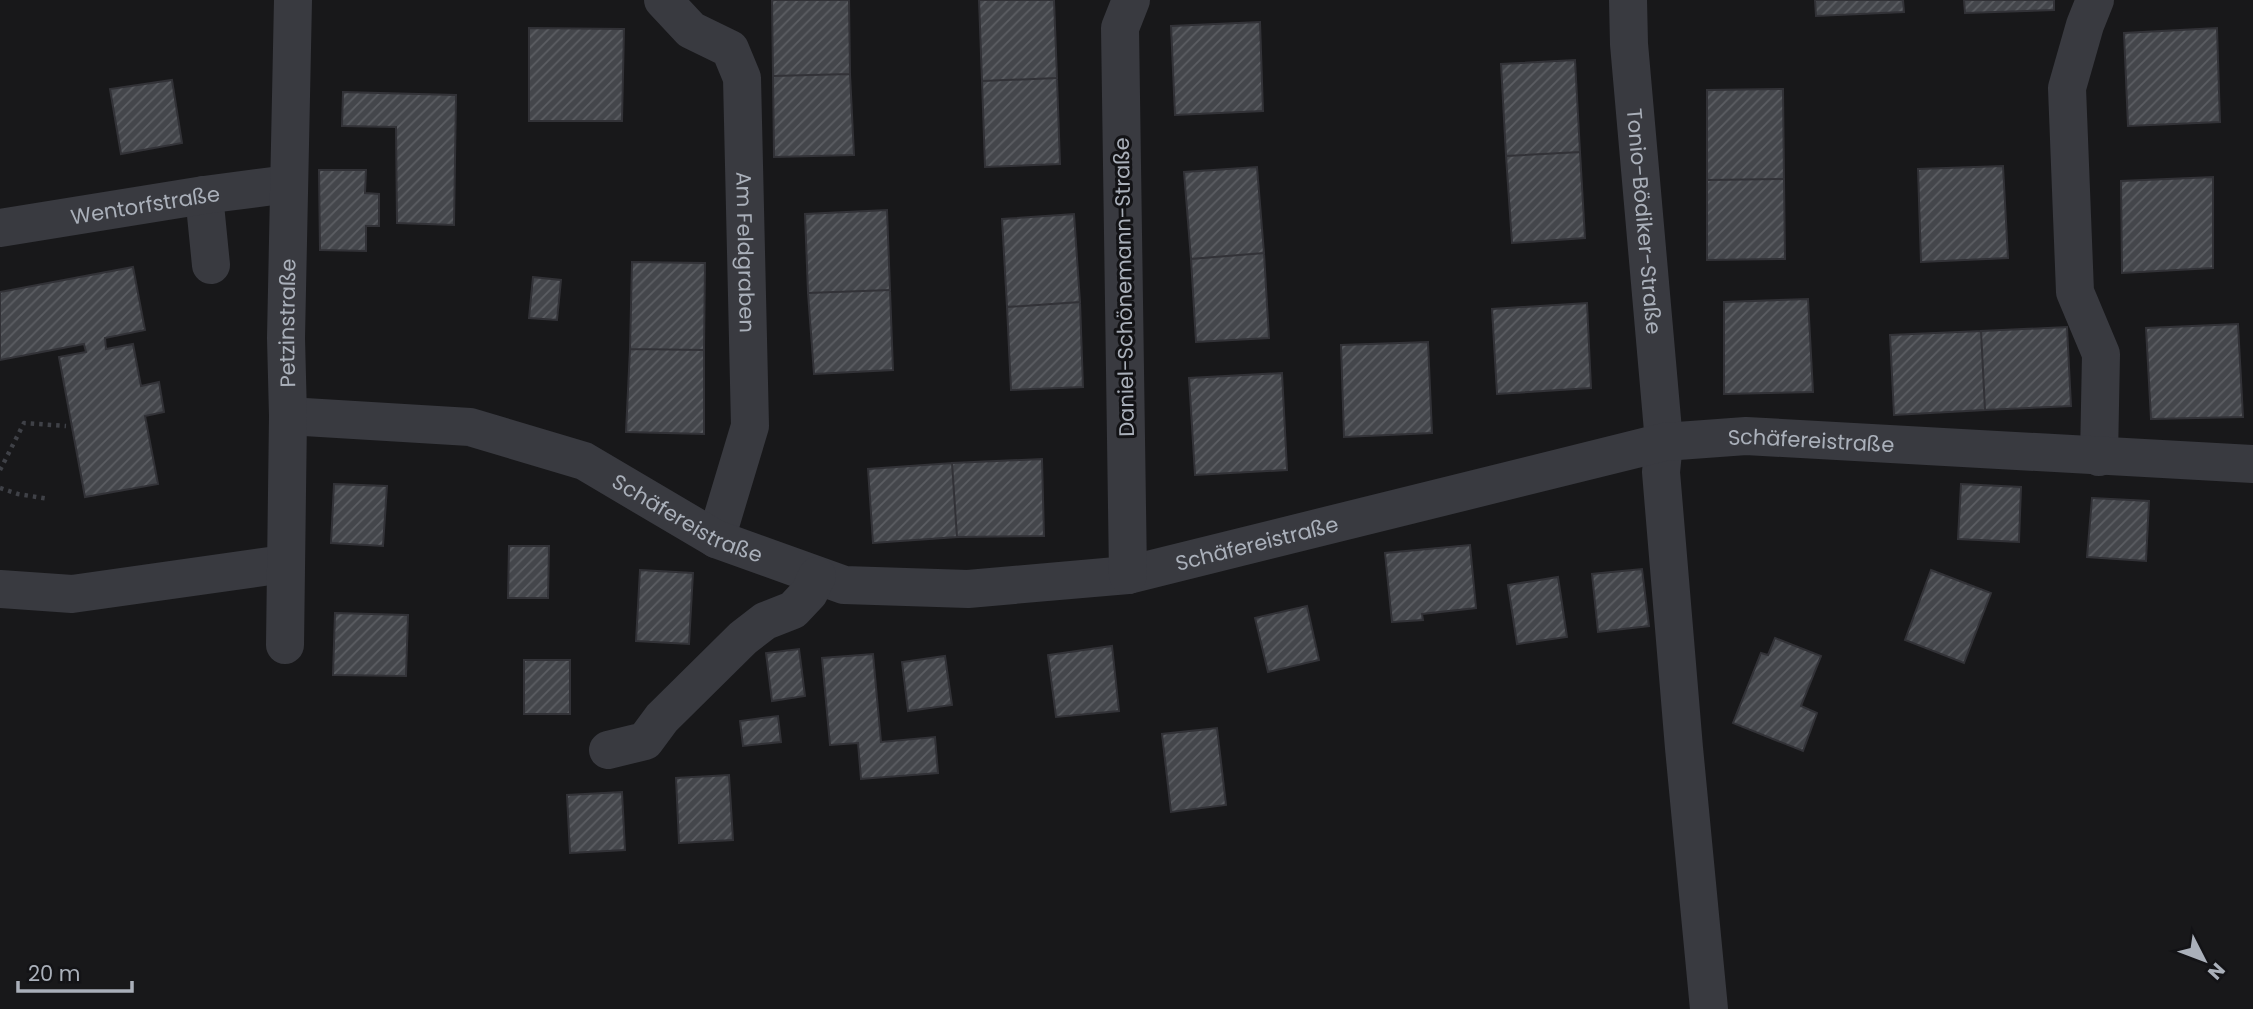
<svg xmlns="http://www.w3.org/2000/svg" width="2253" height="1009" font-family="Poppins,sans-serif">
<defs>
<pattern id="building-hatch" width="6" height="6" patternUnits="userSpaceOnUse" patternTransform="scale(1.75)"><rect width="6" height="6" fill="#44464b"/><path d="M-1 1l2-2M0 6l6-6M5 7l2-2" fill="none" stroke="#5c5e63"/></pattern>
</defs>
<rect width="100%" height="100%" fill="#18181a"/>
<path fill="url(#building-hatch)" stroke="#323237" stroke-width="2" d="M 772,0 L 849,0 L 850,74 L 773,76 Z
M 979,0 L 1054,0 L 1057,78 L 982,81 Z
M 1815,0 L 1903,0 L 1904,12 L 1816,16 Z
M 1964,0 L 2054,0 L 2054,10 L 1965,13 Z
M 1260,22 L 1263,111 L 1175,115 L 1171,26 Z
M 529,28 L 624,29 L 622,121 L 529,121 Z
M 2217,28 L 2220,122 L 2128,126 L 2124,33 Z
M 1575,60 L 1580,152 L 1506,156 L 1501,64 Z
M 850,74 L 854,155 L 774,157 L 773,76 Z
M 1057,78 L 1060,164 L 985,167 L 982,81 Z
M 172,80 L 182,143 L 121,154 L 110,89 Z
M 1783,89 L 1784,179 L 1707,180 L 1707,90 Z
M 343,92 L 456,95 L 454,225 L 397,223 L 396,127 L 342,126 Z
M 1580,152 L 1585,238 L 1512,243 L 1506,156 Z
M 2003,166 L 2008,258 L 1921,262 L 1918,169 Z
M 1257,167 L 1264,253 L 1191,259 L 1184,172 Z
M 319,170 L 366,170 L 365,193 L 379,194 L 379,226 L 366,226 L 366,251 L 320,250 Z
M 2213,177 L 2213,268 L 2122,273 L 2121,181 Z
M 1784,179 L 1785,259 L 1707,260 L 1707,180 Z
M 887,210 L 890,290 L 808,293 L 805,214 Z
M 1074,214 L 1080,302 L 1007,307 L 1002,219 Z
M 1264,253 L 1269,338 L 1196,342 L 1191,259 Z
M 632,262 L 705,263 L 704,350 L 630,349 Z
M 133,267 L 145,330 L 105,338 L 106,349 L 133,344 L 141,386 L 159,382 L 164,412 L 145,416 L 158,484 L 85,497 L 59,357 L 86,352 L 84,344 L 0,360 L 0,292 Z
M 533,277 L 561,280 L 557,320 L 529,318 Z
M 890,290 L 893,370 L 814,374 L 808,293 Z
M 1808,299 L 1813,392 L 1724,394 L 1724,302 Z
M 1080,302 L 1083,387 L 1011,390 L 1007,307 Z
M 1587,303 L 1591,388 L 1497,394 L 1492,309 Z
M 2238,324 L 2243,417 L 2151,419 L 2146,328 Z
M 2067,327 L 2071,406 L 1985,410 L 1981,331 Z
M 1981,331 L 1985,410 L 1894,415 L 1890,335 Z
M 1428,342 L 1432,433 L 1344,437 L 1341,345 Z
M 630,349 L 704,350 L 704,434 L 626,432 Z
M 1282,373 L 1287,470 L 1195,475 L 1189,378 Z
M 1042,459 L 1044,536 L 957,537 L 952,463 Z
M 952,463 L 957,537 L 873,543 L 868,469 Z
M 334,484 L 387,486 L 383,546 L 331,543 Z
M 1961,484 L 2021,487 L 2019,542 L 1958,539 Z
M 2092,498 L 2149,501 L 2146,561 L 2087,557 Z
M 1470,545 L 1476,608 L 1422,614 L 1423,620 L 1392,622 L 1385,553 Z
M 509,546 L 549,546 L 548,598 L 508,598 Z
M 1642,569 L 1649,626 L 1598,632 L 1592,574 Z
M 640,570 L 693,573 L 689,644 L 636,641 Z
M 1931,570 L 1991,593 L 1964,663 L 1905,640 Z
M 1558,577 L 1567,637 L 1517,644 L 1508,585 Z
M 1307,606 L 1319,660 L 1268,672 L 1255,618 Z
M 335,613 L 408,615 L 406,676 L 333,675 Z
M 1775,638 L 1821,656 L 1801,706 L 1817,713 L 1803,751 L 1733,723 L 1761,653 L 1768,655 Z
M 1112,646 L 1119,711 L 1056,717 L 1048,655 Z
M 799,649 L 805,696 L 772,701 L 766,653 Z
M 873,654 L 881,742 L 935,737 L 938,773 L 861,779 L 858,743 L 830,745 L 822,658 Z
M 945,656 L 952,705 L 908,711 L 902,662 Z
M 524,660 L 570,660 L 570,714 L 524,714 Z
M 778,716 L 781,742 L 743,746 L 740,721 Z
M 1217,728 L 1226,805 L 1171,812 L 1162,734 Z
M 729,775 L 733,840 L 679,843 L 676,778 Z
M 622,792 L 625,850 L 570,853 L 567,795 Z"/>
<g fill="none" stroke-linecap="round" stroke-linejoin="round">
<path stroke="#3f4147" stroke-width="4.5" stroke-dasharray="3.5 5" stroke-linecap="butt" d="M 0,470 L 24,423 L 66,426
M 0,488 L 18,494 L 49,499"/>
<g stroke="#393a40" stroke-width="38">
<path id="s1" d="M 663,0 L 691,30 L 730,49 L 742,78 L 750,426 L 716,539"/>
<path id="s2" d="M 1628,0 L 1629,44 L 1664,442 L 1661,472 L 1684,748 L 1709,1009"/>
<path d="M 2095,0 L 2085,25 L 2067,88 L 2075,292 L 2101,354 L 2099,457"/>
<path d="M 204,195 L 211,265"/>
<path id="s3" d="M 0,228 L 204,195 L 289,184"/>
<path id="s4" d="M 288,416 L 470,427 L 584,461 L 716,539 L 844,585 L 968,589 L 1128,575 L 1664,442 L 1746,436 L 2253,464"/>
<path d="M 1128,575 L 1120,28 L 1131,0"/>
<path d="M 0,589 L 72,594 L 284,564"/>
<path id="s5" d="M 285,645 L 288,416 L 286,338 L 293,0"/>
<path d="M 608,750 L 645,741 L 662,718 L 743,638 L 765,621 L 793,610 L 809,593 L 817,576"/>
</g>
</g>
<g text-anchor="middle" dominant-baseline="central" stroke-width="6" stroke-linejoin="round" paint-order="stroke">
<g font-size="21" fill="#aab0ba" stroke="#131316">
<text stroke="none"><textPath href="#s3" startOffset="147">Wentorfstraße</textPath></text>
<text stroke="none"><textPath href="#s2" startOffset="222">Tonio-Bödiker-Straße</textPath></text>
<text stroke="none"><textPath href="#s1" startOffset="290">Am Feldgraben</textPath></text>
<text transform="translate(1124 287) rotate(-91)">Daniel-Schönemann-Straße</text>
<text stroke="none"><textPath href="#s5" startOffset="322">Petzinstraße</textPath></text>
<text stroke="none"><textPath href="#s4" startOffset="1575">Schäfereistraße</textPath></text>
<text stroke="none"><textPath href="#s4" startOffset="420">Schäfereistraße</textPath></text>
<text stroke="none"><textPath href="#s4" startOffset="1008">Schäfereistraße</textPath></text>
</g>
</g>
<g transform="translate(2204 960) rotate(132)" stroke="#131316" stroke-width="5" paint-order="stroke">
<path d="M0-5L12 26L0 18L-12 26Z" fill="#aab0ba"/>
<text y="-10" font-size="19" font-weight="bold" text-anchor="middle" fill="#aab0ba">N</text>
</g>
<path d="M18 981v10h114v-10" fill="none" stroke="#aab0ba" stroke-width="3.5"/>
<text x="28" y="981" font-size="21" fill="#aab0ba" stroke="#131316" stroke-width="5" paint-order="stroke">20 m</text>
</svg>
